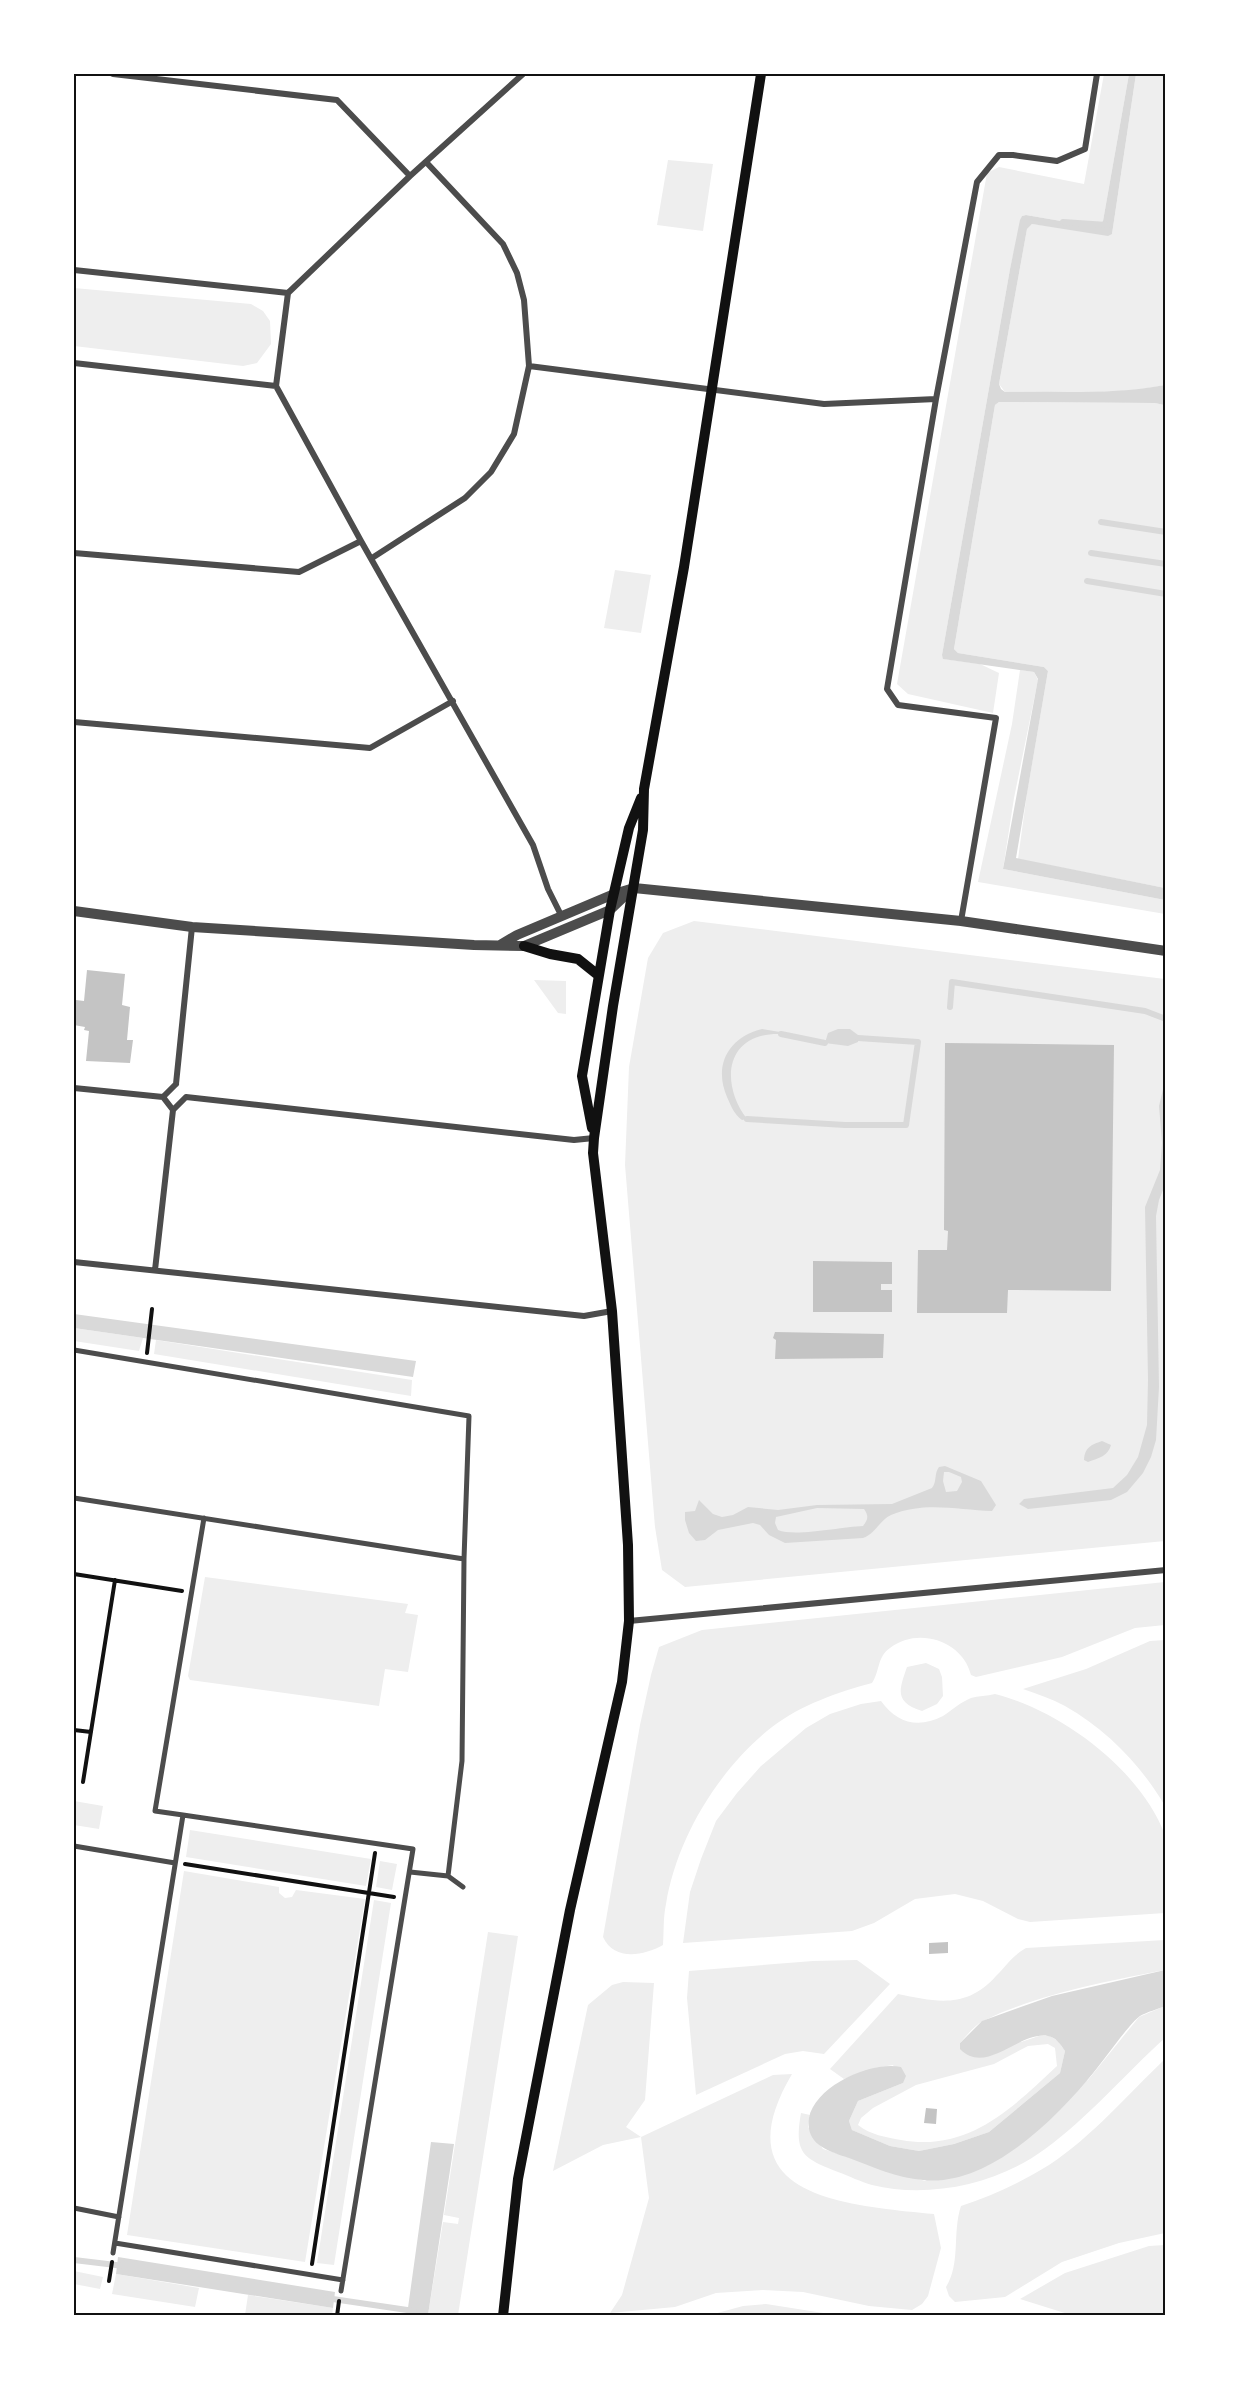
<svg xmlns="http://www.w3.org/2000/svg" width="1239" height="2389" font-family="'Work Sans',sans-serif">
<rect width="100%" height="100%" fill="#fff"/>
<path fill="#eee" fill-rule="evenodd" d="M 1104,74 L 1129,74 L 1103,221 L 1098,226 L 1090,226 L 1026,215 L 1022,216 L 1010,269 L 942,655 L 944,659 L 980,664 L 999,673 L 993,713 L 908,694 L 897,684 L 987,173 L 999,167 L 1084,184 Z
M 1136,74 L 1165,74 L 1165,385 C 1113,396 1059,391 1005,392 L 999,384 L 1027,229 L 1032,224 L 1112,234 Z
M 668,160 L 713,164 L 703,231 L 657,225 Z
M 74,288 L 251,304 L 263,311 L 270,321 L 271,344 L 257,363 L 243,366 L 74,346 Z
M 999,402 L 1155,403 L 1164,405 L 1166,412 L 1165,888 L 1018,859 L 1027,793 L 1048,671 L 1044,667 L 958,653 L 954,649 L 995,405 Z
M 615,570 L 651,575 L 641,633 L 604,628 Z
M 1020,670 L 1034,672 L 1038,680 L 1014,798 L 1003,869 L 1165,900 L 1165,914 L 978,882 L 1012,724 Z
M 694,921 L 1165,979 L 1165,1541 L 685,1587 L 662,1570 L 655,1527 L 625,1165 L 629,1067 L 648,958 L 663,933 Z
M 534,980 L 566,981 L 566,1014 L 558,1013 Z
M 74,1328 L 143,1338 L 139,1351 L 74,1341 Z
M 156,1340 L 412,1380 L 411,1396 L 154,1354 Z
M 205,1577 L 408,1604 L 405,1613 L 418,1615 L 408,1672 L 385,1669 L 379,1706 L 190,1680 L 188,1676 Z
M 1165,1582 L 1165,1625 L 1135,1628 L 1062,1657 L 976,1677 L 971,1675 C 963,1641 918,1626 890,1648 C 877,1657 880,1671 872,1683 C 838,1692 801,1705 772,1727 C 719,1769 677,1837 666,1904 C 663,1918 664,1932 663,1945 C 643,1956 614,1961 603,1937 L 640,1725 L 651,1675 L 659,1647 L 702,1630 Z
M 1165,1640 L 1166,1640 L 1165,1806 C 1141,1765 1107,1730 1065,1706 C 1052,1699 1037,1694 1023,1689 L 1086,1669 L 1150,1641 Z
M 926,1663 L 939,1669 L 942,1677 L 943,1696 L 937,1704 L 922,1711 C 894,1702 899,1690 907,1667 Z
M 995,1694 C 1061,1711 1140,1769 1165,1835 C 1169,1847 1166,1897 1165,1913 L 1030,1922 L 1018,1919 L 983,1901 L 955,1894 L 915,1899 L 874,1923 L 852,1931 L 683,1943 L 690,1892 L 701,1859 L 716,1821 L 737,1793 L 761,1766 L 806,1728 L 830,1714 L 861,1704 L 881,1701 C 897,1723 918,1729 943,1716 C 952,1710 961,1702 971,1698 C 978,1696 987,1696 995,1694 Z
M 74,1801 L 103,1806 L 99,1829 L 74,1825 Z
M 190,1830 L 371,1859 L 366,1886 L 186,1857 Z
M 380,1861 L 397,1864 L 392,1890 L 376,1887 Z
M 184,1871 L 279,1887 L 279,1893 L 285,1898 L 292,1897 L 296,1890 L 365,1899 L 305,2262 L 127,2235 Z
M 374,1900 L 391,1903 L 334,2265 L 317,2263 Z
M 488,1932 L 518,1936 L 458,2315 L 428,2315 L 443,2222 L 458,2224 L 459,2218 L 444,2215 Z
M 1165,1940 L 1165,1970 C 1111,1980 1032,1996 983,2021 C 975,2025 967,2035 960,2043 L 1021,2042 L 1039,2036 L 1050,2036 L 1058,2041 L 1065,2051 L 1060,2073 L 989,2132 L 954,2144 L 919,2151 L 890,2146 L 852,2130 L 849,2121 L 858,2101 L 903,2083 L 893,2065 L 875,2068 L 844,2079 L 830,2069 L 898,1994 C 936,2002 967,2009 996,1976 C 1008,1964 1011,1957 1026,1948 ZM 1048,2044 L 1055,2048 L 1057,2066 C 1012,2108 969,2152 901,2140 C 885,2137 871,2135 858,2125 L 861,2118 L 873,2108 L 916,2085 L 994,2064 L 1028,2046 Z
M 857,1960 L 890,1984 L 824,2054 L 803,2051 L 785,2054 L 696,2095 L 687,1998 L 689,1971 L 813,1961 Z
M 623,1982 L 654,1983 L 645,2100 L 626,2127 L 641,2137 L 773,2075 L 792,2074 C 719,2198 847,2205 934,2214 L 941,2248 L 928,2296 L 922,2304 L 912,2310 L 869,2306 L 803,2292 L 763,2290 L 716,2293 L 675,2307 L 610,2313 L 622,2295 L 649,2198 L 641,2137 L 603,2145 L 553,2171 L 588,2005 L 612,1985 Z
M 1165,2006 L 1165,2038 C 1125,2074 1089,2117 1045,2149 C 998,2184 929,2199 872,2185 C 861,2182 849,2176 838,2172 C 802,2158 794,2153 801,2113 L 810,2115 L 808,2127 L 823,2149 L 925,2181 L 1088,2080 L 1139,2017 Z
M 1165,2059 L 1165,2233 L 1119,2243 L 1062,2262 L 1005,2297 L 955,2302 L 949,2296 L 946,2287 C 961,2263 952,2233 961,2206 C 991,2196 1022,2182 1049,2165 C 1093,2136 1128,2094 1165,2059 Z
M 1165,2245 L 1165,2315 L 1071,2315 L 1020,2299 L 1065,2273 L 1149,2246 Z
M 74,2271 L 103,2277 L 100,2289 L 74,2284 Z
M 116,2274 L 199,2288 L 195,2307 L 112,2294 Z
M 248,2295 L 333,2308 L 332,2315 L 245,2315 Z
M 766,2304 L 836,2315 L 710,2315 L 743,2306 Z"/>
<path fill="#d9d9d9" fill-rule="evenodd" d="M 1129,74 L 1136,74 L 1112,234 L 1108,236 L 1032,224 L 1027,229 L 999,384 L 1001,389 L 1005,392 C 1059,391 1112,395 1165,385 L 1165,412 L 1164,405 L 1155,403 L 999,402 L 995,405 L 954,649 L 958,653 L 1044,667 L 1048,671 L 1016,858 L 1165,888 L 1165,900 L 1003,869 L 1038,679 L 1034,672 L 943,659 L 942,655 L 1010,269 L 1020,220 L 1022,216 L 1026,215 L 1090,226 L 1098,226 L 1103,221 Z
M 762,1029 L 780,1032 L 781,1034 C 726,1032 719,1082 747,1119 L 742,1120 C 734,1114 731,1106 727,1097 C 713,1065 729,1037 762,1029 Z
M 838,1029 L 850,1029 L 858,1035 L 858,1042 L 848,1046 L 825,1043 L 828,1033 Z
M 1165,1081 L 1165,1185 L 1159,1200 L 1156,1216 L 1159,1387 L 1156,1440 L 1151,1457 L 1143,1473 L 1127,1492 L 1111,1500 L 1028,1509 L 1019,1504 L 1024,1499 L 1113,1488 L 1127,1475 L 1138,1457 L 1147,1425 L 1148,1380 L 1145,1207 L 1160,1170 L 1162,1143 L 1159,1106 Z
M 74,1314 L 416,1361 L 413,1377 L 74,1328 Z
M 1102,1441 L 1111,1445 C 1108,1456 1099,1458 1088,1462 L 1084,1460 C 1085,1447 1091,1445 1102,1441 Z
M 945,1466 L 981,1481 L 996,1505 L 992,1511 C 959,1510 924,1501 891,1515 C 880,1520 875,1534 863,1538 L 785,1543 L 769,1535 L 760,1525 L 753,1523 L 718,1530 L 705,1540 L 696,1541 L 689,1533 L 685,1520 L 685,1512 L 695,1511 L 699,1500 L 713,1514 L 722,1517 L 733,1515 L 748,1507 L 778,1510 L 817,1505 L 892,1504 L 932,1488 C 937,1482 934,1473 939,1467 ZM 944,1472 L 949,1472 L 961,1477 L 962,1482 L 957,1491 L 946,1492 L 943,1481 ZM 817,1508 L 864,1509 C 869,1516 868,1520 863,1526 C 841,1527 795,1537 778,1530 L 775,1523 L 776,1517 Z
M 1165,1970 L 1165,2006 C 1158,2009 1147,2012 1140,2016 C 1129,2024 1104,2060 1094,2072 C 1056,2119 988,2187 923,2180 C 896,2178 874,2167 849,2158 C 829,2151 805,2145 809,2118 C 815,2086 871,2061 901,2067 L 906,2076 L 903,2083 L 858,2101 L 849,2121 L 852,2130 L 890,2146 L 919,2151 L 954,2144 L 989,2132 L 1060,2073 L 1065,2051 C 1061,2045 1056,2037 1048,2036 C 1019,2031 986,2076 960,2049 L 960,2043 L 982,2021 L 1018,2008 L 1052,1996 Z
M 431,2142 L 454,2144 L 428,2315 L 407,2315 Z
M 118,2257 L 335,2292 L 333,2308 L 116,2274 Z"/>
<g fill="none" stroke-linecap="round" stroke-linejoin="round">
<path stroke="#d9d9d9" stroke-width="6" d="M 1063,222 L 1107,225
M 1101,522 L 1166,532
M 1091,553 L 1166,564
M 1087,581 L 1166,594
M 950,1007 L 952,982 L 1145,1011 L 1166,1019
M 781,1034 L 825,1043
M 747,1119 L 845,1125 L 906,1125 L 918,1042 L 858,1038
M 74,2260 L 124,2266
M 326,2298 L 414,2311"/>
</g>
<path fill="#c4c4c4" d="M 87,970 L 125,974 L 122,1005 L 130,1007 L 127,1040 L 133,1040 L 130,1063 L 86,1061 L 89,1031 L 84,1030 L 85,1027 L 74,1025 L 76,1000 L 84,1001 Z
M 945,1043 L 1114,1045 L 1111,1291 L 1008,1290 L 1007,1313 L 917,1313 L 918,1250 L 947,1250 L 948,1231 L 944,1230 Z
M 813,1261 L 892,1262 L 892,1284 L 881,1284 L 881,1290 L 892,1290 L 892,1312 L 813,1312 Z
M 775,1332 L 884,1334 L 883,1358 L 775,1359 L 776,1340 L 773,1338 Z
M 948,1942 L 948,1953 L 929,1954 L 929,1943 Z
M 926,2108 L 937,2109 L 936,2124 L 924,2123 Z"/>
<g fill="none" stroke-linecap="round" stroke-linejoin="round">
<path stroke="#111" stroke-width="4" d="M 147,1353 L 152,1309
M 74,1574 L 182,1591
M 74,1730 L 91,1732
M 83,1782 L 115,1580
M 185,1864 L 394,1897
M 312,2264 L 375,1853
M 109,2281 L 112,2262
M 337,2316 L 339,2301"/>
<path stroke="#4c4c4c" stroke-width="5" d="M 74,1350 L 469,1416 L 464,1559 L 462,1761 L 448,1876
M 74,1498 L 464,1559
M 183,1815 L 155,1811 L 204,1518
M 74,1846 L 175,1863
M 410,1872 L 448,1876 L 463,1887
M 74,2208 L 119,2217
M 115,2243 L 343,2280
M 113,2253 L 183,1815 L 413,1849 L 341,2291"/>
<path stroke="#4c4c4c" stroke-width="6" d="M 113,74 L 337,100 L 410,176
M 74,270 L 288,293
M 288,293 L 410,176 L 523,74
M 74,363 L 276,386
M 529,366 L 824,404 L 936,399
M 276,386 L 361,541 L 533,845 L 548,889 L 562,917
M 276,386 L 288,293
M 74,553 L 299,572 L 361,541
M 372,558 L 465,498 L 491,472 L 514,434 L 529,366 L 524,300 L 517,273 L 503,244 L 426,162
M 74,722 L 370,748 L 453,701
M 961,921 L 996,718 L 898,705 L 887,689 L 936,399 L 977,182 L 999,155 L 1013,155 L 1057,161 L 1085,149 L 1097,74
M 176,1084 L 192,927
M 74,1088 L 163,1097 L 176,1084
M 163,1097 L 173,1110
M 173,1110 L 186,1097 L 574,1140 L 594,1138
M 74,1262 L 584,1316 L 612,1311
M 155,1270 L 173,1110
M 629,1621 L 1166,1570"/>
<path stroke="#4c4c4c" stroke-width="10" d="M 74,911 L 192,927 L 474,945 L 524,946 L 610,910 L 631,890
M 500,945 L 517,935 L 614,894 L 634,888 L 961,921 L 1166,951"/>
<path stroke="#111" stroke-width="10" d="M 524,946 L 550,954 L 578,959 L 598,975
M 592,1128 L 582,1076 L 610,910 L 629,828 L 641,798
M 503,2316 L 518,2179 L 570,1910 L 622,1682 L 629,1621 L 628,1545 L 612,1311 L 593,1153 L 594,1138 L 613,1006 L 643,830 L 644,789 L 684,567 L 761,74"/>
</g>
<rect width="1239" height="2389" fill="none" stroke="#ffffff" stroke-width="150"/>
<rect x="75" y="75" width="1089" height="2239" fill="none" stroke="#111" stroke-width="2"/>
</svg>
